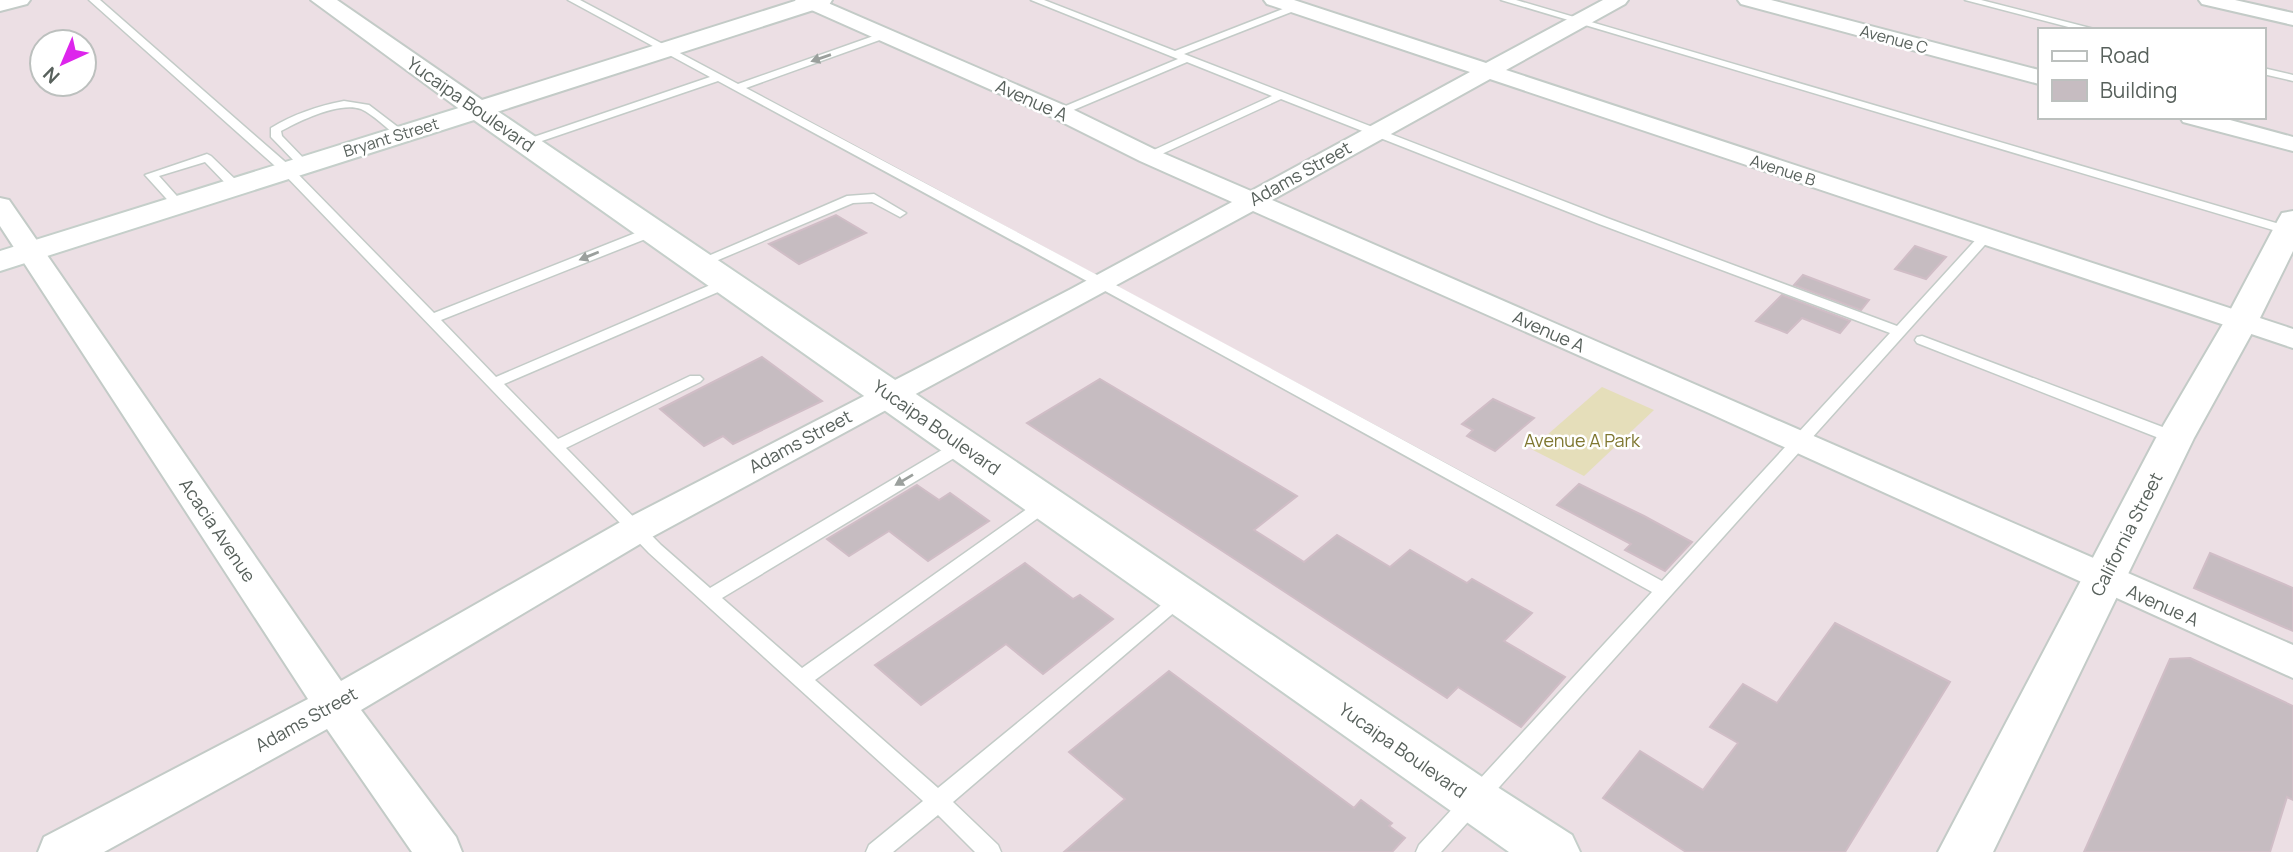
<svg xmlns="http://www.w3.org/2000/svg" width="2293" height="852" font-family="Manrope,sans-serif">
<rect width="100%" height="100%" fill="#ecdfe4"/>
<path fill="#e5deba" d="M 1602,387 L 1654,410 L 1584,476 L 1531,449 Z"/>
<path fill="#c6bcc1" stroke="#d0bdc6" stroke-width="2" d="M 836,215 L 866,233 L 799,264 L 769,244 Z
M 1915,246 L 1946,257 L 1926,279 L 1895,269 Z
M 1803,275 L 1869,300 L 1861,310 L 1794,285 Z
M 1782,295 L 1850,321 L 1840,333 L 1802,318 L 1787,333 L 1756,321 Z
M 762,357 L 822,401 L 733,444 L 723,436 L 704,446 L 660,409 Z
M 1100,379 L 1297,496 L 1254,530 L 1304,562 L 1337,535 L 1390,567 L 1410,550 L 1467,583 L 1472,579 L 1532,613 L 1504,641 L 1565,677 L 1521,727 L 1458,687 L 1447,698 L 1027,423 Z
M 1493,399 L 1534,418 L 1495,451 L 1467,436 L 1473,430 L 1462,424 Z
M 1579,484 L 1644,516 L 1692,542 L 1665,571 L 1625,550 L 1631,544 L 1557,505 Z
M 917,485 L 939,500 L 950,493 L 989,521 L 928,561 L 889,531 L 849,556 L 827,539 Z
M 2210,553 L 2293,588 L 2293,631 L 2194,588 Z
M 1025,563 L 1073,599 L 1080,595 L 1113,619 L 1043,674 L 1006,644 L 921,705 L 875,665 Z
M 1835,623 L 1950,682 L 1845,852 L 1686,852 L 1603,798 L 1640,751 L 1703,790 L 1738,743 L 1710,727 L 1743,684 L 1777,703 Z
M 2190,658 L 2293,706 L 2293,800 L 2287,797 L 2270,852 L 2084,852 L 2170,659 Z
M 1169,671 L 1354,808 L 1361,800 L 1392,823 L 1389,826 L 1405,838 L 1392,852 L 1064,852 L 1125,799 L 1069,752 Z"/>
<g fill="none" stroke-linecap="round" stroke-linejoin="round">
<g stroke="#c3cbc7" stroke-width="3">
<path id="service" d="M 89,0 L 100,0 L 291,167 L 434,313 L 648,228 L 658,228 L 658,234 L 441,320 L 496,377 L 722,280 L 732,280 L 734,283 L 732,286 L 504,384 L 558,439 L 690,376 L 700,376 L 703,379 L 700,382 L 566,448 L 661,545 L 710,588 L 957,441 L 969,441 L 971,445 L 969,449 L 722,598 L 802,668 L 1041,499 L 1053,499 L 1055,503 L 1053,507 L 815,680 L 938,788 L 1176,593 L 1182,591 L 1188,593 L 1191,598 L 953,802 L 998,845 L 1001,852 L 975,852 L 938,815 L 893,852 L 866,852 L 869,845 L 923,801 L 649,553 L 283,173 Z
M 568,0 L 580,0 L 738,84 L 882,33 L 888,33 L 888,37 L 746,88 C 1053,250 1358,415 1662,581 L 1890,333 L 1599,224 L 1281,99 L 1153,158 L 1145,158 L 1145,154 L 1272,96 L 1187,62 L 1064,114 L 1056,114 L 1056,110 L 1178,59 L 1031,0 L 1044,0 L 1175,51 L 1293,5 L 1299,5 L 1299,9 L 1184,54 L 1607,218 L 1897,326 L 1981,234 L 1986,233 L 1992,237 L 1441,852 L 1416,852 L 1419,845 L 1652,592 C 1342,420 1030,249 718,81 L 530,145 L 522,145 L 522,141 L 710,77 Z
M 1501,0 L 1516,0 L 2293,228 L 2293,236 Z
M 1965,0 L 1981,0 L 2098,30 L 2080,30 Z
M 2263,68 L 2293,75 L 2293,81 L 2263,74 Z
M 344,101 L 369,105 L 407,134 L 397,136 C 386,128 374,115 361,109 C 340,101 299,121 281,131 L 282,136 L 310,165 L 304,169 L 300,167 L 271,137 L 271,128 C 294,114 318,106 344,101 Z
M 207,154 L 211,156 L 239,183 L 239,189 L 231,189 L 205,162 L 159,176 L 184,204 L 178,208 L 174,207 L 145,175 Z
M 874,194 L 906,213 L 900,217 L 872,202 L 853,203 L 704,266 L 699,267 L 692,263 L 847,196 Z
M 1922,336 L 2181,434 L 2183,438 L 2181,442 L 2169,442 L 1917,343 L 1915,340 L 1917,337 Z"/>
</g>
<g stroke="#c3cbc7" stroke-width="4">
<path id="minor" d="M 0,0 L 30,0 L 27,4 L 0,11 Z
M 795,0 L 821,0 L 1068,107 L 1158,151 L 1251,191 L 1470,72 L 1267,4 L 1264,0 L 1294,0 L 1486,63 L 1603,0 L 1628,0 L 1625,4 L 1506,70 L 2293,329 L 2293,348 L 1490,79 L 1272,200 L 2293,645 L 2293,678 L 1709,413 L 1253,211 L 650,538 L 361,710 L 456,837 L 462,852 L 412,852 L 327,729 L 104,852 L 38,852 L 44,837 L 308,699 L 0,226 L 0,198 L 9,200 L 341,681 L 624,520 L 1071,289 L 1232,202 L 1140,161 L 1052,117 L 798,4 Z
M 1738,0 L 1771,0 L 2039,70 L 2039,84 L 1741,4 Z
M 2199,0 L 2235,0 L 2293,13 L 2293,25 L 2202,4 Z
M 2180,117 L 2219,117 L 2293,137 L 2293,151 L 2183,122 Z"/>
</g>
<g stroke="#c3cbc7" stroke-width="4">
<path id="tertiary" d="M 311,0 L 337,0 L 482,100 L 798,0 L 832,0 L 829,5 L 478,118 L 469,116 Z
M 2293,211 L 2293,251 L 2258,322 L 2194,438 L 1993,852 L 1938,852 L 2156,438 L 2224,322 L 2278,220 L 2282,213 Z"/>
</g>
<g stroke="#c5cfca" stroke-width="4">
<path id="secondary" d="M 478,102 L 487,104 L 1491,783 L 1572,835 L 1580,852 L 1509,852 L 474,120 L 0,271 L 0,251 Z"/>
</g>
<use href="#service" fill="#fff" fill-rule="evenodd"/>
<use href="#minor" fill="#fff" fill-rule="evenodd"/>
<use href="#tertiary" fill="#fff" fill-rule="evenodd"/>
<use href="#secondary" fill="#fff" fill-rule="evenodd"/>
</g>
<defs><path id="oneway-solid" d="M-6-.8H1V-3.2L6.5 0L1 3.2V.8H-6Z" transform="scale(1.75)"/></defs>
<g fill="#9ba09d">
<use href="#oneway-solid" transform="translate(821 58) rotate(161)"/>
<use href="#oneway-solid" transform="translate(589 256) rotate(158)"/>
<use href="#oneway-solid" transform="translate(904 480) rotate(149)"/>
</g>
<g text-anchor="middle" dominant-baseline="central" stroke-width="5" stroke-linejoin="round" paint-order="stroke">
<g font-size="16" fill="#58615c" stroke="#fff">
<text transform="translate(1894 39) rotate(15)">Avenue C</text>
<text transform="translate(391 137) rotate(-17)">Bryant Street</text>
<text transform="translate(1783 170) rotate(18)">Avenue B</text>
</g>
<g font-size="18" fill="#58615c" stroke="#fff">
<text transform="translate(1032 100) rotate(24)">Avenue A</text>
<text transform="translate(471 104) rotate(35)">Yucaipa Boulevard</text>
<text transform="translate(1300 173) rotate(-29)">Adams Street</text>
<text transform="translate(1549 331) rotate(24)">Avenue A</text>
<text transform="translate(937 427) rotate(35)">Yucaipa Boulevard</text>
<text transform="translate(800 441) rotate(-28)">Adams Street</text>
<text transform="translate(218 530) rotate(56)">Acacia Avenue</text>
<text transform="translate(2126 534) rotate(-63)">California Street</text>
<text transform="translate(2163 605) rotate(24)">Avenue A</text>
<text transform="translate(306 719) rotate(-29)">Adams Street</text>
<text transform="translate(1403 750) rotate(35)">Yucaipa Boulevard</text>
</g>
<g font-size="18" fill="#7f7731" stroke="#fff">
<text x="1582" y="440">Avenue A Park</text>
</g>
</g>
<rect x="2038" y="28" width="228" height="91" fill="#ffffff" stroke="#bcc0be" stroke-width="2"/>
<rect x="2052" y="51" width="35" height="10" fill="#ffffff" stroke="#bcc0be" stroke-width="2"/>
<text x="2100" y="63" font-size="21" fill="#58615c">Road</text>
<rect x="2052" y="80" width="35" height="21" fill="#c6bcc1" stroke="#bcc0be" stroke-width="2"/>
<text x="2100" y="98" font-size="21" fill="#58615c">Building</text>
<g transform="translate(63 63) rotate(224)"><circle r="33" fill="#ffffff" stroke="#bcc0be" stroke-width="2"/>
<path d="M0-5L12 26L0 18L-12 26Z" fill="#dd25ec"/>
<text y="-10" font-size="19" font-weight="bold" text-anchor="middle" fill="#58615c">N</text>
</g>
</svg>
